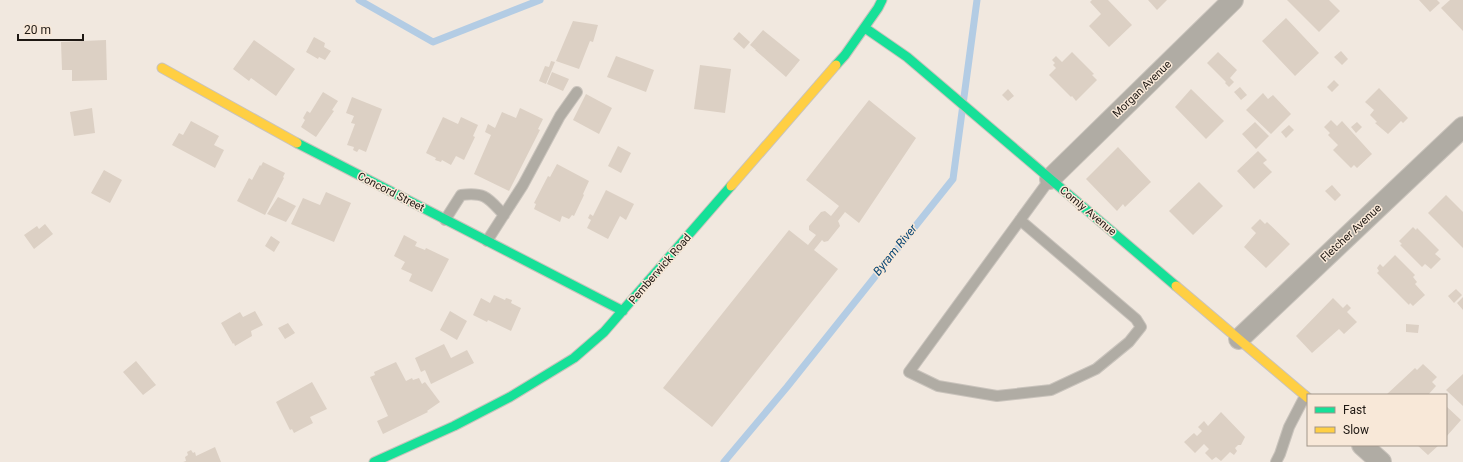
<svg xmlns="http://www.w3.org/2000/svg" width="1463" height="462" font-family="Roboto,sans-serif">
<rect width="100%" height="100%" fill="#f1e8df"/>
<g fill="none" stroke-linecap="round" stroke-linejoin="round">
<path stroke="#b3cce4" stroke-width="7" d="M 359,0 L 433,42 L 540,0
M 724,462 L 787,387 L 953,179 L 977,0"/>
</g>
<path fill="#dcd0c4" d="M 1092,0 L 1108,0 L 1132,25 L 1109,47 L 1089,26 L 1101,14 L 1090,2 Z
M 1148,0 L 1167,0 L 1157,10 Z
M 1287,0 L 1329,0 L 1340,11 L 1319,32 Z
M 1419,0 L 1437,0 L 1440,3 L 1430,12 Z
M 1450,0 L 1463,0 L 1463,31 L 1441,8 Z
M 1286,18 L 1319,53 L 1295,76 L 1262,41 Z
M 573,21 L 598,25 L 593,42 L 590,41 L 579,69 L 556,61 Z
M 763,30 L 800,60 L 786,77 L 755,50 L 756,50 L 750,45 Z
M 739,32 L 750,42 L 744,49 L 733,39 Z
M 314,37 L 325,43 L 324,47 L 331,51 L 325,60 L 319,57 L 318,59 L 306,52 Z
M 106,40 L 107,80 L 72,81 L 72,70 L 62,70 L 61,42 Z
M 254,40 L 295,69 L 276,96 L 251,78 L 249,81 L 233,69 Z
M 1341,51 L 1348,59 L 1342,65 L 1334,57 Z
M 1072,52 L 1094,74 L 1092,75 L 1097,80 L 1076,101 L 1072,96 L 1071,97 L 1049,75 L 1056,68 L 1053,65 L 1055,63 L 1052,60 L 1056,56 L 1062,62 Z
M 1218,52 L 1237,70 L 1230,78 L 1234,82 L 1229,87 L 1225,83 L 1226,82 L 1207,63 Z
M 616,56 L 654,70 L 646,92 L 607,77 Z
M 551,61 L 555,62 L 546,84 L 539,81 L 545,66 L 549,67 Z
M 700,65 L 731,69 L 725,113 L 694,109 Z
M 552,72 L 569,79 L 563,91 L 547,84 Z
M 1334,80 L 1339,85 L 1332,92 L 1327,87 Z
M 1240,87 L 1247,95 L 1241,100 L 1234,92 Z
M 1379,88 L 1408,118 L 1403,123 L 1401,121 L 1388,134 L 1375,123 L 1377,122 L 1370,115 L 1374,110 L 1365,102 Z
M 1008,89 L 1014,96 L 1008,101 L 1002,95 Z
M 1191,89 L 1224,121 L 1206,139 L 1175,107 Z
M 323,92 L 338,101 L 332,110 L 334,111 L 316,137 L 301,127 L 305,120 L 303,118 L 307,111 L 310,113 Z
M 1263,93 L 1268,99 L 1273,95 L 1291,114 L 1271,134 L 1246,110 Z
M 586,94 L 612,108 L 599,134 L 573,120 Z
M 352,97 L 382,109 L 366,152 L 359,149 L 357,152 L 353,150 L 354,147 L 347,145 L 355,124 L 351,123 L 354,116 L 346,113 Z
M 869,100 L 916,138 L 859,223 L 845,212 L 838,221 L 839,223 L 840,226 L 828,241 L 824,242 L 822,240 L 814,250 L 838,269 L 712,427 L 663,388 L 789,230 L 808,245 L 816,235 L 809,230 L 809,226 L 821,212 L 825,211 L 831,216 L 839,206 L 806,180 Z
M 92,108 L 95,133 L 74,136 L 70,112 Z
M 520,108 L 543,119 L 538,129 L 540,130 L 509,191 L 474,174 L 491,135 L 485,132 L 488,124 L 495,128 L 502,112 L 516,118 Z
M 443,117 L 458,124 L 461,117 L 478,125 L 473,136 L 475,137 L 464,160 L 456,156 L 451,165 L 442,160 L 441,162 L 435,160 L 436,158 L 426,153 Z
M 1331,120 L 1337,126 L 1342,121 L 1372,154 L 1357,168 L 1354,165 L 1351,168 L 1333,150 L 1338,145 L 1328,135 L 1330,133 L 1324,127 Z
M 191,121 L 219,136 L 214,145 L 224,150 L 215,168 L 172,145 L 179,133 L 183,135 Z
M 1255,122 L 1269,136 L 1256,149 L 1242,134 Z
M 1357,122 L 1362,127 L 1356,133 L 1351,127 Z
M 1289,125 L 1294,130 L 1286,138 L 1281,132 Z
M 618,146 L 631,153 L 621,173 L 608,166 Z
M 1118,147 L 1151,182 L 1125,207 L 1123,204 L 1117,211 L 1086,179 Z
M 1258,151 L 1267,160 L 1263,163 L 1272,172 L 1254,189 L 1237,171 Z
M 263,162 L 285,173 L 283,177 L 284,178 L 265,215 L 237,201 L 249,178 L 252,180 L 260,165 L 261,166 Z
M 557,164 L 589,181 L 583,194 L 584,195 L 574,216 L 572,215 L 569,219 L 562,216 L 560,222 L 534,209 L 536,204 L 534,203 L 548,176 L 550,177 Z
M 104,170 L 122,180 L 110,203 L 91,193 Z
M 1199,182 L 1223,206 L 1193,235 L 1169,211 Z
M 1332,185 L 1341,195 L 1335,201 L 1325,191 Z
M 606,190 L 634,204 L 626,220 L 620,216 L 608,239 L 587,228 L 591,220 L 588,218 L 590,214 L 593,216 Z
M 326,192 L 351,203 L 334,242 L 291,224 L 303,198 L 320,205 Z
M 1446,195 L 1463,212 L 1463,248 L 1428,213 Z
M 278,197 L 296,206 L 286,222 L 267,214 Z
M 1260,219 L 1265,224 L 1267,222 L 1290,244 L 1266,268 L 1244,247 L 1256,233 L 1251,228 Z
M 45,224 L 53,234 L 34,249 L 24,235 L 37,226 L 39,229 Z
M 1413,227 L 1416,230 L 1417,228 L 1439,250 L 1435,254 L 1441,259 L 1431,269 L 1425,264 L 1422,267 L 1400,245 L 1402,244 L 1399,241 Z
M 404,235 L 417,242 L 415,246 L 425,250 L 426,248 L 449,259 L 432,292 L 409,281 L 412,274 L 401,269 L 405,262 L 394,256 Z
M 271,236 L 280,242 L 274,252 L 265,246 Z
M 1395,255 L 1415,275 L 1413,277 L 1417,282 L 1415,284 L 1425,295 L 1413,306 L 1410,303 L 1409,305 L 1377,273 L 1379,271 L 1377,268 L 1380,264 L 1383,267 Z
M 1456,289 L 1462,295 L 1454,303 L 1448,296 Z
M 494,295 L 505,300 L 506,298 L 512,300 L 511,303 L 521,308 L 511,331 L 488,320 L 487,322 L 473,315 L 481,298 L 490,303 Z
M 1463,297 L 1463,310 L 1457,303 Z
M 1333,298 L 1343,308 L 1347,304 L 1351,308 L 1347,312 L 1357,322 L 1344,334 L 1339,329 L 1312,353 L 1296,336 Z
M 255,311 L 263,325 L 251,331 L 252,336 L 235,346 L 234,343 L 233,344 L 221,323 L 240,312 L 243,317 Z
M 450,311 L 467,321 L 457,340 L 440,330 Z
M 288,323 L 295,333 L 285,339 L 278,328 Z
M 1406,324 L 1419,325 L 1418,333 L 1406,332 Z
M 444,344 L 451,358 L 467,350 L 474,363 L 431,384 L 425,370 L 421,372 L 415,358 Z
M 136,361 L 156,385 L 143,395 L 123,372 Z
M 396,362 L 406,381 L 412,378 L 413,380 L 419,378 L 422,384 L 425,382 L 440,402 L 427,411 L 428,412 L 383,434 L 377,421 L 388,416 L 370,377 L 375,375 L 374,372 Z
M 1423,364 L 1437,377 L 1432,382 L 1436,386 L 1428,395 L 1386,395 L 1415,368 L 1417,370 Z
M 1463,374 L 1463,406 L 1446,390 Z
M 312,382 L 327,409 L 310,417 L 313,423 L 294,433 L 292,429 L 290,430 L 276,402 Z
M 1446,406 L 1461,420 L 1446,437 Z
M 1221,412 L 1245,437 L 1241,445 L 1238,445 L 1235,448 L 1237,451 L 1234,455 L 1230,452 L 1221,461 L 1216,457 L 1212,460 L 1205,453 L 1209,449 L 1204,444 L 1195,453 L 1184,442 L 1194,433 L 1197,436 L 1202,431 L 1198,427 L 1204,421 L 1208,426 Z
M 1417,445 L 1439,445 L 1428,455 Z
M 215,447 L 221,462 L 183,462 L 186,461 L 185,457 L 188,455 L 187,452 L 191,450 L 193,453 L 195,452 L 196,456 Z"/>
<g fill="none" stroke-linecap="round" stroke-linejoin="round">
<g stroke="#c9c3bc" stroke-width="12">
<path id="lane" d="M 445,220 L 461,195 C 486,192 488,198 504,215
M 1020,220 L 1136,319 L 1141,327 L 1129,342 L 1096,369 L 1051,390 L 997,396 L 938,386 L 909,372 L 1050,179
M 487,241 L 523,185 L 560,116 L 577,92
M 1276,462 L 1280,454 L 1289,427 L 1305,396"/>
</g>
<g stroke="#c9c3bc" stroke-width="22">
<path id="street" d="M 1050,179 L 1233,0
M 1239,339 L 1463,127
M 1362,445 L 1381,462"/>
</g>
<g stroke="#c9c3bc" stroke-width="11">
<path id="fast" d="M 865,28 L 907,57 L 1176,286
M 836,65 L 845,55 L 878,8 L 882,0
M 297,143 L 623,311
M 374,462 L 454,426 L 510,397 L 574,358 L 604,332 L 731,186"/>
</g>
<g stroke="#c9c3bc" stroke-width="11">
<path id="slow" d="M 162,68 L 297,143
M 731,186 L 836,65
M 1176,286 L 1308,398"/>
</g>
<use href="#lane" stroke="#b0aca4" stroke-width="10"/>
<use href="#street" stroke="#b0aca4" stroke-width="20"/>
<use href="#fast" stroke="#16e098" stroke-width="9"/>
<use href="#slow" stroke="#ffcf43" stroke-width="9"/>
</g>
<g text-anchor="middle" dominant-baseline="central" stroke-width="3" stroke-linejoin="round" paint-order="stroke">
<g font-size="11" fill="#1e1813" stroke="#f8e8d8">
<text transform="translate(1142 89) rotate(-44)">Morgan Avenue</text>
<text transform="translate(391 192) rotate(27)">Concord Street</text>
<text transform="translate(1088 211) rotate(40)">Comly Avenue</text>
<text transform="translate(1351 233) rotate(-43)">Fletcher Avenue</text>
<text transform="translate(660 269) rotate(-49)">Pemberwick Road</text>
</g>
<g font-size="12" font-style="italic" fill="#064574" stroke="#f8e8d8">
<text transform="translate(895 250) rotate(-51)">Byram River</text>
</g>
</g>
<rect x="1307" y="394" width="140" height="52" fill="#f8e8d8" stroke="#a19589"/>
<rect x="1315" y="407" width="20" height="6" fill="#16e098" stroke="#a19589"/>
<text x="1343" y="414" font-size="12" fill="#1e1813">Fast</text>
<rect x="1315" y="427" width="20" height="6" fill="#ffcf43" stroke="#a19589"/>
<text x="1343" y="434" font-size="12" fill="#1e1813">Slow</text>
<path d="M18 34v6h65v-6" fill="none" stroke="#1e1813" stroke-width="2"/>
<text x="24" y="34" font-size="12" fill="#1e1813" stroke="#f8e8d8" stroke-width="3" paint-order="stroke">20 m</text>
</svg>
